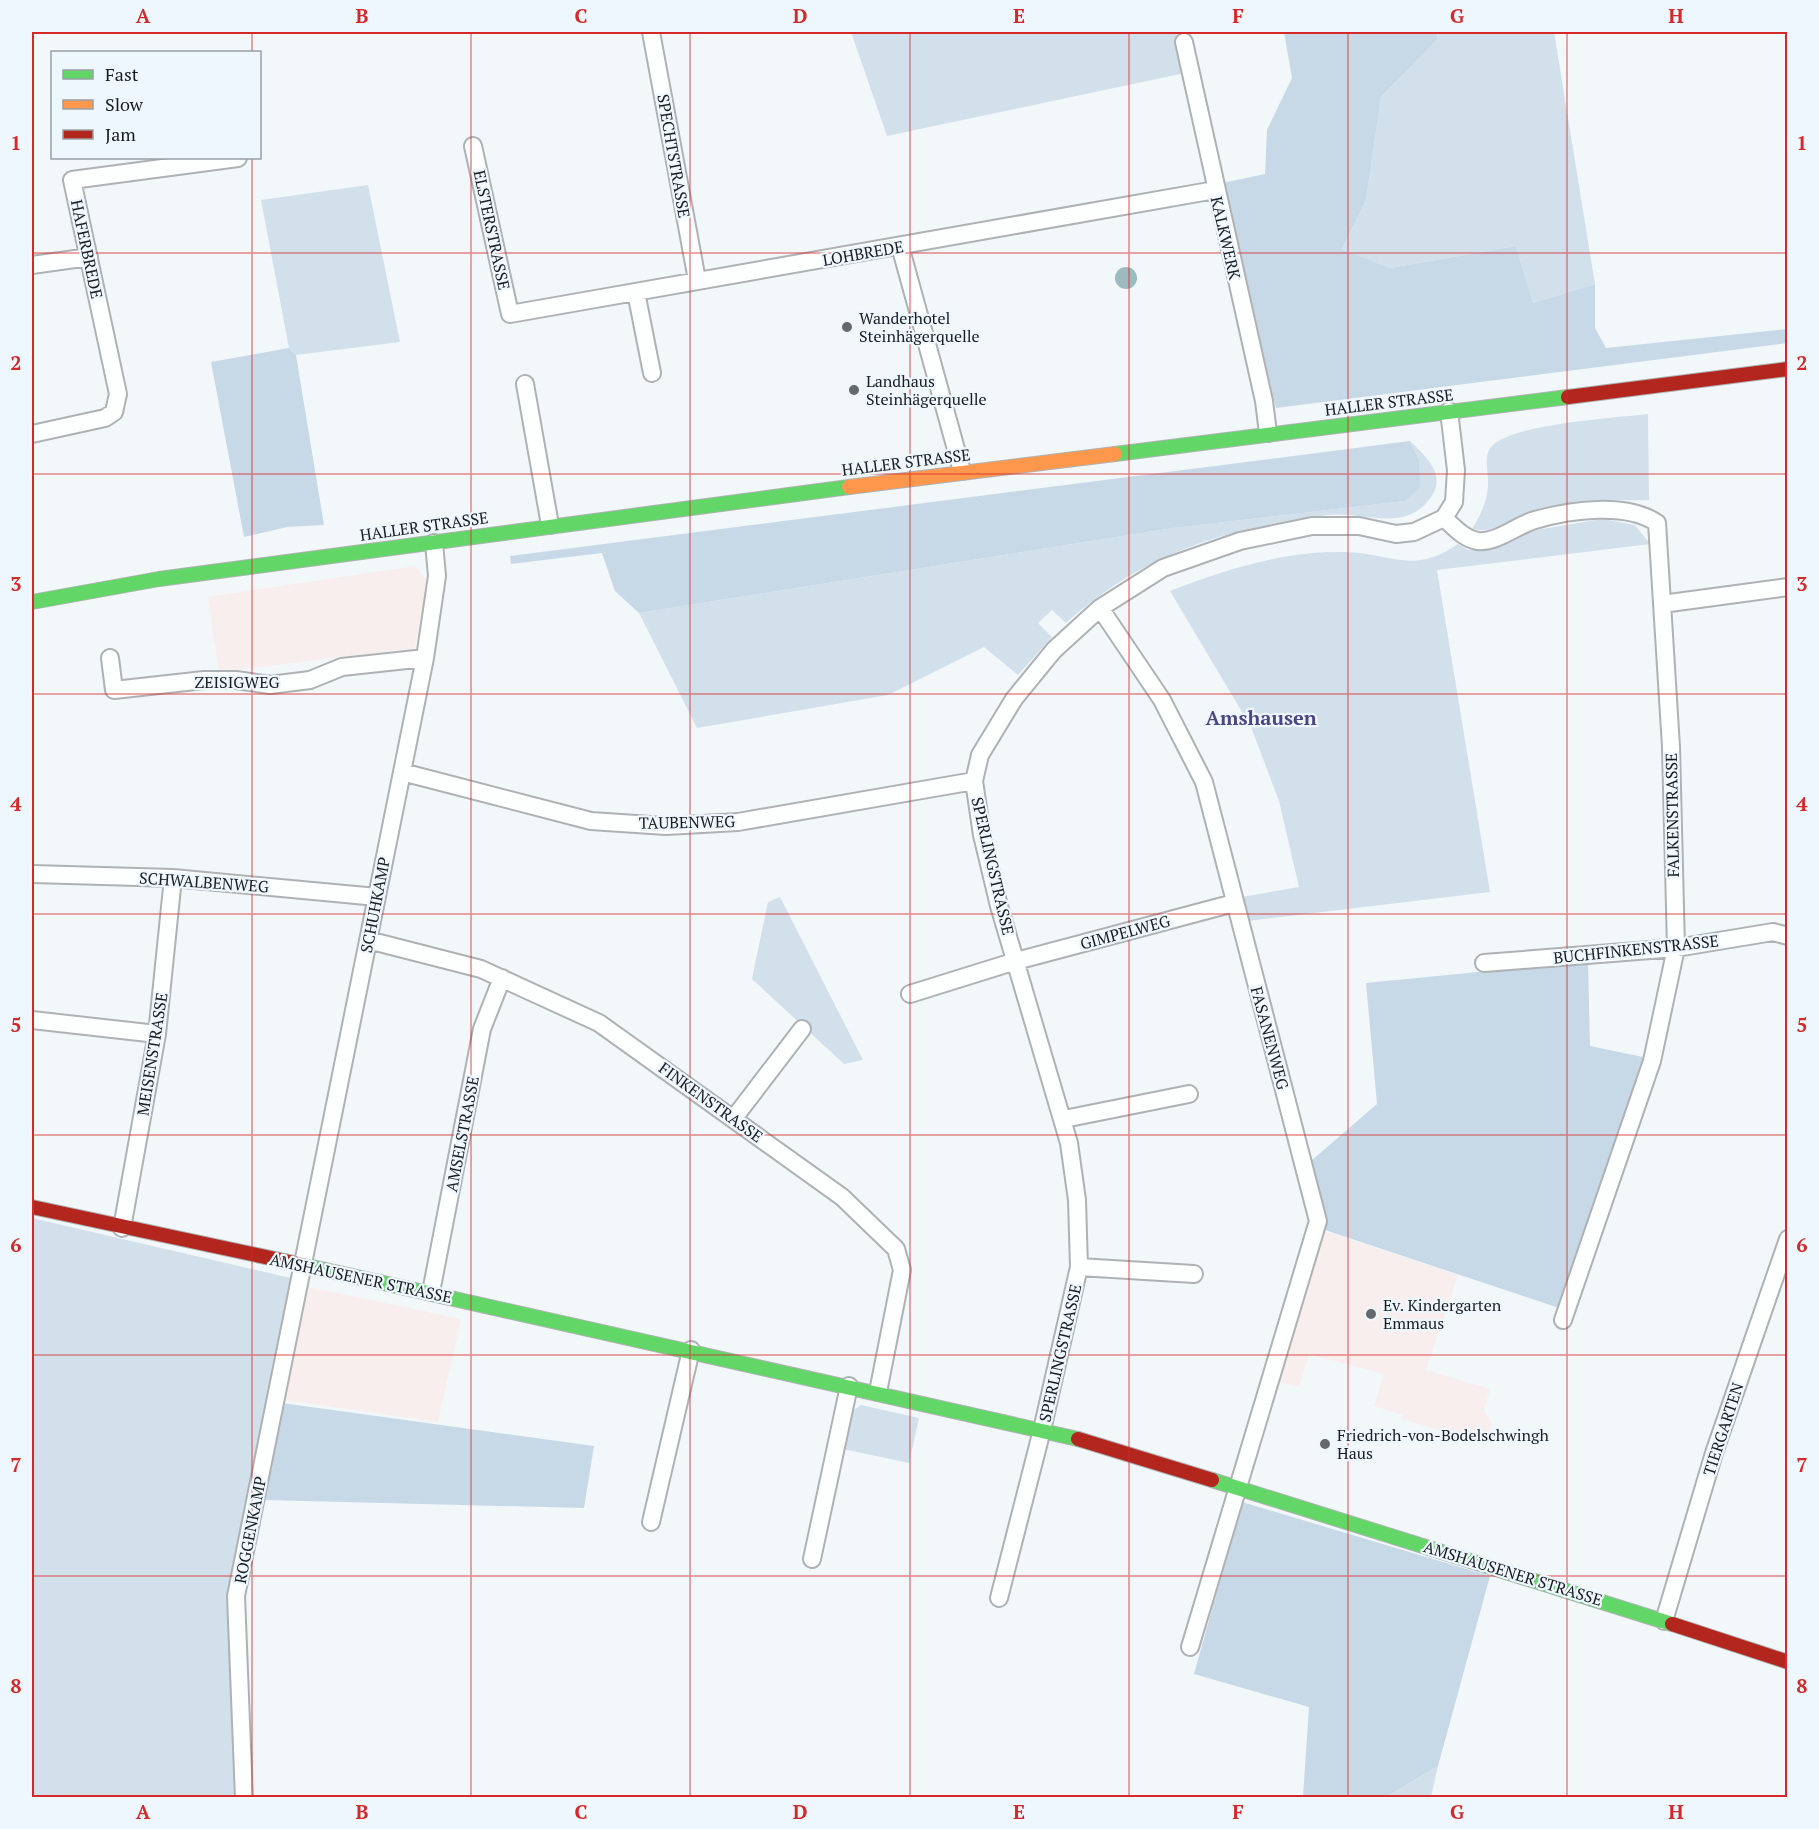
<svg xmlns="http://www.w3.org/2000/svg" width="1819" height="1829" font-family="'PT Serif',serif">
<rect width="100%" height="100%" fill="#f2f7fa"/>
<path fill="#f8eeed" d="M 415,566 L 428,581 L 415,648 L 219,672 L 208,597 Z
M 1321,1230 L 1458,1275 L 1426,1370 L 1490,1389 L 1484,1410 L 1492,1423 L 1486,1445 L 1403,1419 L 1403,1415 L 1374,1406 L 1384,1374 L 1309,1354 L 1299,1387 L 1280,1382 Z
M 309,1287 L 461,1319 L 438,1422 L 284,1400 Z"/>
<path fill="#d2e0eb" d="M 851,32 L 1176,32 L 1185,73 L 887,136 Z
M 1436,32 L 1554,32 L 1595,284 L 1533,303 L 1516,246 L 1390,268 L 1342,249 L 1366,200 L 1381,97 L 1438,39 Z
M 368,185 L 400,342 L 296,355 L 289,348 L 261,200 Z
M 1648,414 L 1649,500 C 1612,501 1573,499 1538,509 C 1516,515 1494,535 1472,529 C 1480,516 1487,502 1488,486 C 1489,474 1484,461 1489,450 C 1502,424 1617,418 1648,414 Z
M 1410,441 C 1431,461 1452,481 1421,508 C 1396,529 1357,511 1327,515 C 1225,529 1145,552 1066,623 L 1052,610 L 1038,623 L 1052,637 L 1018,675 L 984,647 L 888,695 L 697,728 L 639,613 L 1173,528 L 1405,501 L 1419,460 Z
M 1602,519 L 1635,525 L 1650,544 L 1437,570 L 1490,892 L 1248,921 L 1242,897 L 1299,887 L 1279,801 L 1251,727 L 1170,591 C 1216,573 1262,558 1312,553 C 1330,552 1348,551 1367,554 C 1405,561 1423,568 1458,544 L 1468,550 L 1492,550 L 1523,534 L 1542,529 Z
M 780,897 L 863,1060 L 844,1064 L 752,979 L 768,902 Z
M 32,1218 L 295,1279 L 230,1592 L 239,1797 L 32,1798 Z
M 861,1405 L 919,1418 L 909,1463 L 843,1449 L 851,1412 Z
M 1438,1766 L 1431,1797 L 1386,1797 Z"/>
<path fill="#c7d9e7" d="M 1284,32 L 1436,32 L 1438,39 L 1381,97 L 1366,200 L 1342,249 L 1390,268 L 1516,246 L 1533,303 L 1595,284 L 1595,328 L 1606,348 L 1787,329 L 1787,343 L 1276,408 L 1222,183 L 1265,174 L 1267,130 L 1292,78 Z
M 289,348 L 296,355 L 324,525 L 287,527 L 244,537 L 211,362 Z
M 1410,441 L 1419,460 L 1420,487 L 1405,501 L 1173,528 L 639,613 L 615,591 L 602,553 L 511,564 L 510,556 Z
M 1588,961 L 1590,1046 L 1643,1057 L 1559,1308 L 1322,1229 L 1326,1219 L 1311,1161 L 1377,1104 L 1366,983 Z
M 282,1403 L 594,1446 L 584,1508 L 265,1500 Z
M 1242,1502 L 1490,1576 L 1438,1766 L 1386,1797 L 1303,1797 L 1309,1707 L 1194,1674 Z"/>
<path fill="#9dbbbe" d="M1115 278a11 11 0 1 1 22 0a11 11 0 1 1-22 0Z"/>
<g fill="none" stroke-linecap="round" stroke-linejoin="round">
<g stroke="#aeb2b4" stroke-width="20">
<path id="street" d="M 651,32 L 697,280
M 1184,42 L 1264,401 L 1268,433
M 473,146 L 510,314 L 1215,190
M 900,246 L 962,471
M 32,265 L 89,257
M 636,292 L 652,373
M 525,384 L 550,525
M 32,434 L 105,418 L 114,412 L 118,394 L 72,180 L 238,158
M 1444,518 C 1454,527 1464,539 1478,541 C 1497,543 1517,525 1535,520 C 1570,510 1626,502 1657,523 L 1671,747 L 1676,948 L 1652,1061 L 1563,1320
M 1662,604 L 1788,587
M 1100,608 L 1162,700 L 1204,782 L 1318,1221 L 1190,1647
M 110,658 L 114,690 L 204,680 L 236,680 L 270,685 L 310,680 L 342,667 L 425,658
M 402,772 L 591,821 L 666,826 L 738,822 L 974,781
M 32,874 L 173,878 L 377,897
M 368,940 L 481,969 L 599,1023 L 842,1197 L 896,1249 L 902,1270 L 878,1392
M 1484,963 L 1676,948 L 1773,932 L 1788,936
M 910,994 L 1016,961 L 1234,903
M 32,1020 L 157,1034
M 734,1118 L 802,1029
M 1064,1119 L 1189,1094
M 122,1228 L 157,1034 L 173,878
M 1079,1267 L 1194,1274
M 431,1292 L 482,1029 L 502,978
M 651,1522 L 691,1350
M 812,1559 L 849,1386
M 999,1598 L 1042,1430 L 1079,1267 L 1077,1200 L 1069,1143 L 999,906 L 982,835 L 974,781 L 980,755 L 1014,699 L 1054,650 L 1100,608 L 1163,568 L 1240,541 L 1312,526 L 1359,526 L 1396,534 L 1414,532 L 1444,518 L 1454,502 L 1456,470 L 1449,411
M 1664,1621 L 1714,1453 L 1788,1239
M 244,1798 L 236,1596 L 425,658 L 437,576 L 434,543"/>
</g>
<g stroke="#aeb2b4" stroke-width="16">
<path id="fast" d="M 1115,454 L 1568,397
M 32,602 L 159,579 L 849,487
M 303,1265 L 1078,1439
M 1212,1480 L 1672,1624"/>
</g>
<g stroke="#aeb2b4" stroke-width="16">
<path id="slow" d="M 849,487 L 1115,454"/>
</g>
<g stroke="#aeb2b4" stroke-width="16">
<path id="jam" d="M 1568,397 L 1788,369
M 32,1207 L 303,1265
M 1078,1439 L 1212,1480
M 1672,1624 L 1788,1662"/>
</g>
<use href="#street" stroke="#fdfefe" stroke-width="16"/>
<use href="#fast" stroke="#63d668" stroke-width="14"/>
<use href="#slow" stroke="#ff974d" stroke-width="14"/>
<use href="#jam" stroke="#b3261e" stroke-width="14"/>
</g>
<path fill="none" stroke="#d62828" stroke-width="1.5" stroke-opacity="0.55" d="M 252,32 L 252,52M 471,32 L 471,1798M 690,32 L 690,1798M 910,32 L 910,1798M 1129,32 L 1129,1798M 1348,32 L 1348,1798M 1567,32 L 1567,1798M 252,158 L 252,1798M 32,253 L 1788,253M 32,474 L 1788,474M 32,694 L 1788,694M 32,914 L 1788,914M 32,1135 L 1788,1135M 32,1355 L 1788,1355M 32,1576 L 1788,1576"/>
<g fill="#65696c" stroke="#eff7fe" stroke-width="2">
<circle cx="847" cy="327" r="6"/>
<circle cx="854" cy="390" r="6"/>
<circle cx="1371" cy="1314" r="6"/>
<circle cx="1325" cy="1444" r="6"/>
</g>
<g text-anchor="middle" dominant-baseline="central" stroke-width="4.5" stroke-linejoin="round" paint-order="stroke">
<g font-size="16" fill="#191d20" stroke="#eff7fe">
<text transform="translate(674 156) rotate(80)">SPECHTSTRASSE</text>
<text transform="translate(492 230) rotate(78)">ELSTERSTRASSE</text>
<text transform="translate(1226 238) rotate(77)">KALKWERK</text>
<text transform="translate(87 249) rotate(78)">HAFERBREDE</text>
<text transform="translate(863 253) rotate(-10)">LOHBREDE</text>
<text transform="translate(1389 402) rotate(-7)">HALLER STRASSE</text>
<text transform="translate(906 462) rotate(-7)">HALLER STRASSE</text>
<text transform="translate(424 526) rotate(-8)">HALLER STRASSE</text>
<text x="237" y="682">ZEISIGWEG</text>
<text transform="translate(1672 815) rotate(-91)">FALKENSTRASSE</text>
<text transform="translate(687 822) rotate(-1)">TAUBENWEG</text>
<text transform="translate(993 866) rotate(77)">SPERLINGSTRASSE</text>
<text transform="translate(204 882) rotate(4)">SCHWALBENWEG</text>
<text transform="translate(375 905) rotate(-79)">SCHUHKAMP</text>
<text transform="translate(1125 932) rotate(-15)">GIMPELWEG</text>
<text transform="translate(1636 949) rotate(-6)">BUCHFINKENSTRASSE</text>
<text transform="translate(1270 1038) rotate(75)">FASANENWEG</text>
<text transform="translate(152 1054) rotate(-81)">MEISENSTRASSE</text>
<text transform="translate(711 1102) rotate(36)">FINKENSTRASSE</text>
<text transform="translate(462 1134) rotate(-79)">AMSELSTRASSE</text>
<text transform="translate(361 1278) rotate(12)">AMSHAUSENER STRASSE</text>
<text transform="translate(1060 1353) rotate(-77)">SPERLINGSTRASSE</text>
<text transform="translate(1723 1429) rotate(-72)">TIERGARTEN</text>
<text transform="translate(250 1530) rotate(-79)">ROGGENKAMP</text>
<text transform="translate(1513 1573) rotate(17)">AMSHAUSENER STRASSE</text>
</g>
<g font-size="16" fill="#191d20" stroke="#eff7fe" text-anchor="start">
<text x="859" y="318">Wanderhotel<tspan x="859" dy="18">Steinhägerquelle</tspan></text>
<text x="866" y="381">Landhaus<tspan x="866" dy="18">Steinhägerquelle</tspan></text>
<text x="1383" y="1305">Ev. Kindergarten<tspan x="1383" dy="18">Emmaus</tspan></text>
<text x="1337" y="1435">Friedrich-von-Bodelschwingh<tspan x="1337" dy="18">Haus</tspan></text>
</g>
<g font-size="20" font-weight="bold" fill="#4c4583" stroke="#eff7fe">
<text x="1261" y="717">Amshausen</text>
</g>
</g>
<rect width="1819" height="1829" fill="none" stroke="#eff7fe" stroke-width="66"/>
<rect x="51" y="51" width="210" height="108" fill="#eff7fe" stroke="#99a0a5" stroke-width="1.5"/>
<rect x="63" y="70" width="30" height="9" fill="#63d668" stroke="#99a0a5" stroke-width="1.5"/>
<text x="105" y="81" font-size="18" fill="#191d20">Fast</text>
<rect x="63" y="100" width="30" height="9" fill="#ff974d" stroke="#99a0a5" stroke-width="1.5"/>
<text x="105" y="111" font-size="18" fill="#191d20">Slow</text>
<rect x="63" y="130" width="30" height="9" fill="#b3261e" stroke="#99a0a5" stroke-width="1.5"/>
<text x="105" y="141" font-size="18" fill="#191d20">Jam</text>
<rect x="33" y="33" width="1753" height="1763" fill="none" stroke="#d62828" stroke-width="2"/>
<g font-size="20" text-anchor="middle" font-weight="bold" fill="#d62828">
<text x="143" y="23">A</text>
<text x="362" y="23">B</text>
<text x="581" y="23">C</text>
<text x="800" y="23">D</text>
<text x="1019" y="23">E</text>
<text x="1238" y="23">F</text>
<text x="1457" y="23">G</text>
<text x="1676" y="23">H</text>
<text x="16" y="150">1</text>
<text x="1802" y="150">1</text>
<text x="16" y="370">2</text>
<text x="1802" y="370">2</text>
<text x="16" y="591">3</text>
<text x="1802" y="591">3</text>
<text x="16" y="811">4</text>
<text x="1802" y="811">4</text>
<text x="16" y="1032">5</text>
<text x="1802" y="1032">5</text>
<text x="16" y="1252">6</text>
<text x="1802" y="1252">6</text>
<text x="16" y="1472">7</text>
<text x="1802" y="1472">7</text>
<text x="16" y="1693">8</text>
<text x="1802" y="1693">8</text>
<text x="143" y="1819">A</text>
<text x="362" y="1819">B</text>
<text x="581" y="1819">C</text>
<text x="800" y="1819">D</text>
<text x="1019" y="1819">E</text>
<text x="1238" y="1819">F</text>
<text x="1457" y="1819">G</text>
<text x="1676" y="1819">H</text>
</g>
</svg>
